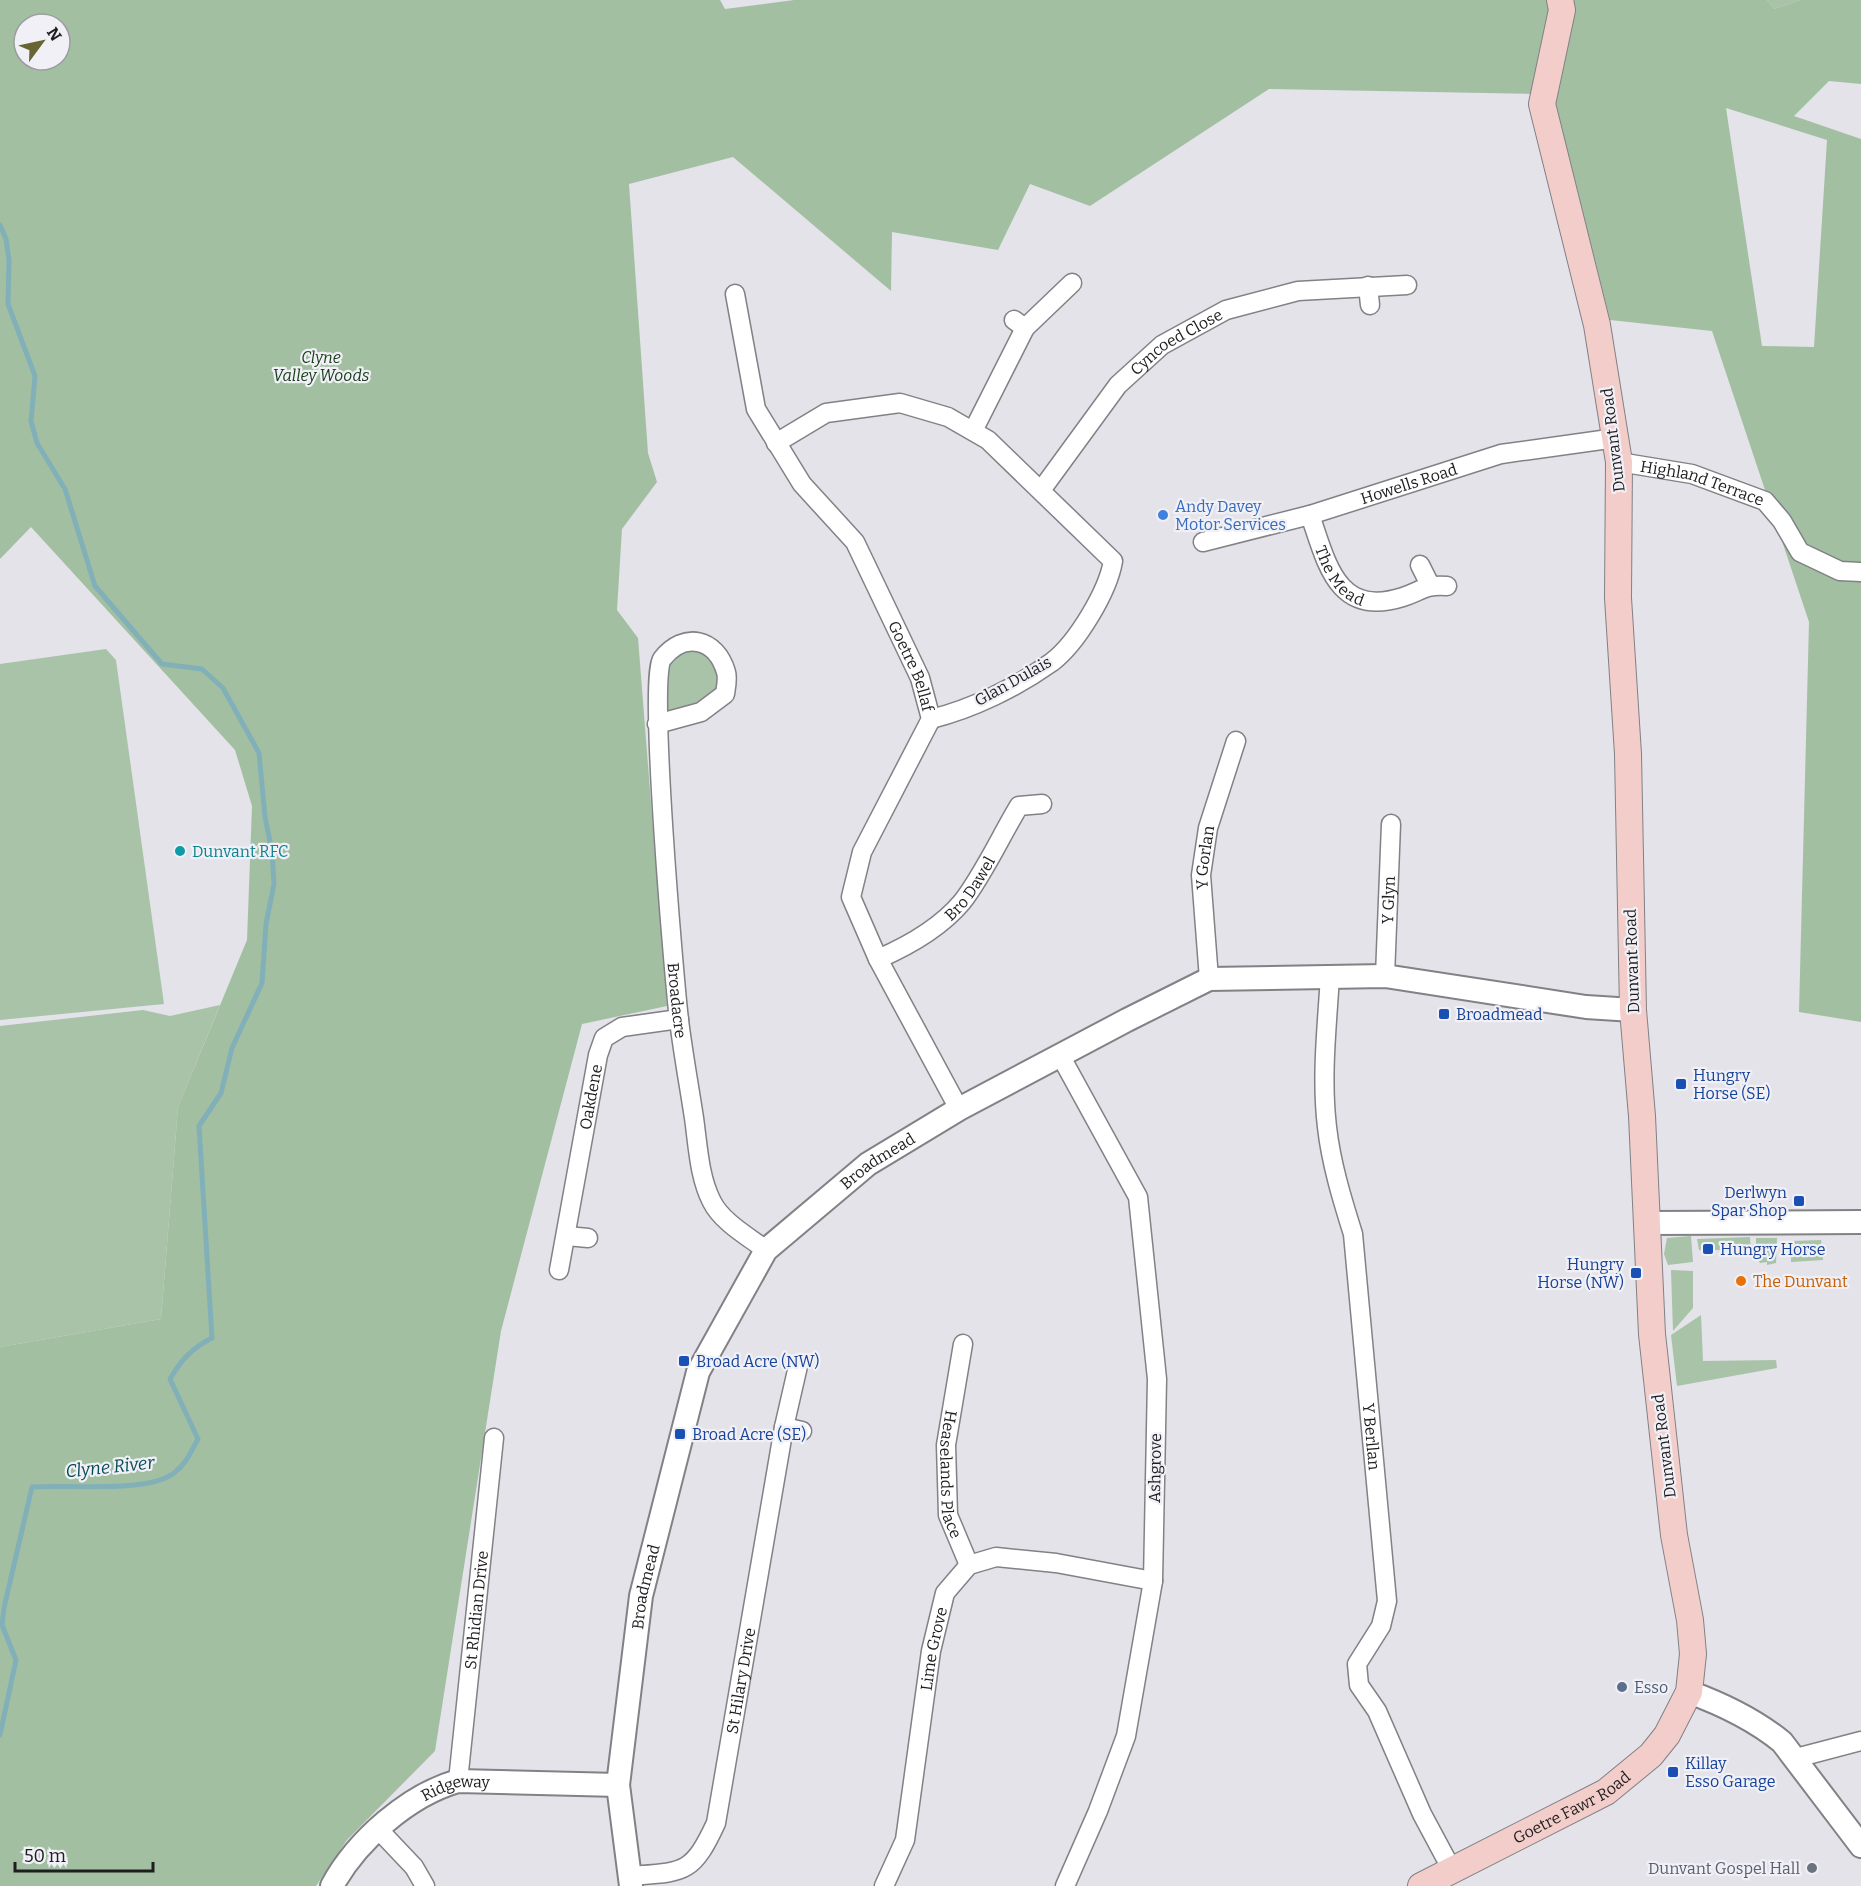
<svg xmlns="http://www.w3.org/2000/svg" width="1861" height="1886" font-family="Bitter,serif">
<rect width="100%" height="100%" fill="#e3e3e9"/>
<path fill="#a8c3a7" d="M 1767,0 L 1800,0 L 1774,9 Z
M 690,640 L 717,653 L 725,694 L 657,724 L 659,664 Z
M 106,649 L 116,660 L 164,1004 L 0,1020 L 0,664 Z
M 220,1005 L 178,1107 L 161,1319 L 0,1347 L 0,1026 L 143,1010 L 170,1016 Z
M 1691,1236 L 1693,1262 L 1668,1265 L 1664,1254 L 1667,1238 Z
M 1750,1237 L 1751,1250 L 1699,1250 L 1697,1239 Z
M 1756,1238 L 1777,1238 L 1776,1263 L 1767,1265 L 1767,1262 L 1760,1263 L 1756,1257 Z
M 1821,1240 L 1823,1260 L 1791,1262 L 1791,1241 Z
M 1671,1270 L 1693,1271 L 1693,1308 L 1673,1331 Z
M 1701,1315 L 1703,1361 L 1776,1360 L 1777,1368 L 1677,1386 L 1671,1335 Z"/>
<path fill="#a3bfa2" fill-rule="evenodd" d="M 0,0 L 720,0 L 725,9 L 794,0 L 1767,0 L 1774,9 L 1800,0 L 1861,0 L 1861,84 L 1829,81 L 1794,116 L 1861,139 L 1861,1022 L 1799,1012 L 1809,622 L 1712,331 L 1610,320 L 1565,141 L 1534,94 L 1269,89 L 1090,206 L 1030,184 L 998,250 L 892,232 L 891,291 L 733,157 L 629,184 L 648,453 L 657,482 L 622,529 L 617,610 L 638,638 L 667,1006 L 582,1024 L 501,1331 L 435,1751 L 347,1840 L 316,1886 L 0,1886 L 0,1347 L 161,1319 L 178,1107 L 247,940 L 252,806 L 235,750 L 31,527 L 0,559 ZM 24,24 L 60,24 L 60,60 L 24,60 ZM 1726,108 L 1827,140 L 1814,347 L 1762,346 Z"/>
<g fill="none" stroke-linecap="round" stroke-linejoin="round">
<path stroke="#82b0b9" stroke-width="5" d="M 0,225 L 6,239 L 9,260 L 8,304 L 35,376 L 31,421 L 37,443 L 65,489 L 95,586 L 162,664 L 202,669 L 223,688 L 259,753 L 265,817 L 272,851 L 274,884 L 266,924 L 262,983 L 232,1048 L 221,1093 L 199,1126 L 212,1338 C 192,1348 181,1360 170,1379 L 198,1439 C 191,1452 186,1464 174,1473 C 146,1494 68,1484 32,1487 L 4,1608 L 2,1625 L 16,1660 L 0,1735"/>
<g stroke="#818186" stroke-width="21">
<g id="minor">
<path d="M 1368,286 L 1370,305"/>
<path id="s1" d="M 735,294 L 756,409 L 802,484 L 855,542 L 920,678 L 931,719 L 862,852 L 851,897 L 878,959 L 959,1109"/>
<path d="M 1014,320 L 1025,328 L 1072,283"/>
<path d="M 973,431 L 1025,328"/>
<path d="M 776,443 L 826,413 L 900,403 L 948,417 L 988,440 L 1113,561 C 1108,591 1077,643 1052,662 C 1017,687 972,709 931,719"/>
<path id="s2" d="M 1619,462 L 1692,474 L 1765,501 L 1782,521 L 1800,552 L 1840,571 L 1861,572"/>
<path id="s3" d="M 1042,489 L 1118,385 L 1162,345 L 1226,310 L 1298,291 L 1407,285"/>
<path id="s4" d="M 1310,515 C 1327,564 1337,618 1403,597 C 1421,591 1426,584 1447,586"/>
<path id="s5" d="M 1203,542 L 1310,515 L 1501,454 L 1616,438"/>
<path d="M 1420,565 L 1430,585"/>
<path id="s6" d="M 657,724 L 701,712 L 725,694 C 726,687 728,678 726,672 C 716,638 684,631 662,659 C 648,677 674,977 679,1020 C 683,1053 689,1085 694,1118 C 698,1146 699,1177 712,1202 C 722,1222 749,1237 766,1250"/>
<path id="s7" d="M 878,959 C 908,946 941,927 962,902 C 982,877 1002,834 1019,806 L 1042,804"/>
<path id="s8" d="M 1330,976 C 1327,1026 1321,1077 1327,1127 C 1331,1163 1342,1199 1353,1234 L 1387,1601 L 1381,1626 L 1357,1664 L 1359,1685 L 1377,1711 L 1422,1814 L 1452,1870"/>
<path id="s9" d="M 1385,976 L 1391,824"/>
<path id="s10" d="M 1209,979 L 1201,875 L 1208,828 L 1236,741"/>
<path d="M 1060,1055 L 1138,1197 L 1157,1379 L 1153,1581 L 1126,1736 L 1098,1811 L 1065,1886"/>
<path d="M 567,1236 L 588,1238"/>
<path id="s11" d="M 559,1270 L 598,1055 L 604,1038 L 622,1027 L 679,1019"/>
<path id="s12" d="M 963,1344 L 946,1445 L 948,1515 L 969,1565"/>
<path d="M 784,1427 L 802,1431"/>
<path d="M 1796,1758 L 1861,1741"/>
<path id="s13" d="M 458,1781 L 494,1438"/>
<path d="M 378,1829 L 414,1867 L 425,1886"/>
<path id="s14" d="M 629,1876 C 684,1872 692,1875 716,1823 L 784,1427 L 798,1366"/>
<path id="s15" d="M 884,1886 L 905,1840 L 931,1651 L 945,1593 L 969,1565 L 996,1557 L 1056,1563 L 1153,1581"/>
</g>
</g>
<g stroke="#818186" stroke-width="26">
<g id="tertiary">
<path d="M 1648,1223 L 1861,1222"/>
<path d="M 1689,1692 C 1722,1704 1755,1720 1782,1742 L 1861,1846"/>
<path id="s16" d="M 332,1886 C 357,1840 409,1795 458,1781 L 618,1785"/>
<path id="s17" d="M 631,1886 L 618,1785 L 641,1596 L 698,1372 L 766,1250 L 868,1164 L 959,1109 L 1127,1020 L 1209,979 L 1385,976 L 1586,1007 L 1633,1010"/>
</g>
</g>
<g stroke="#818186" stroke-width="28">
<g id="secondary">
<path id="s18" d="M 1421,1886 L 1606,1792 L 1651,1755 L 1667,1735 L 1689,1692 L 1693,1654 L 1690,1620 L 1674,1535 L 1652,1334 L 1642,1116 L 1633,1010 L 1628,754 L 1618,598 L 1619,462 L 1597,325 L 1542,104 L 1562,10 L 1560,0"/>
</g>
</g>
<use href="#minor" stroke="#fff" stroke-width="18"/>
<use href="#tertiary" stroke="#fff" stroke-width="22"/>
<use href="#secondary" stroke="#f3cdc9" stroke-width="26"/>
</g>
<circle fill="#3f7fe0" stroke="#f0f0f6" stroke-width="2" cx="1163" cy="515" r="6"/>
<circle fill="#0f9aa8" stroke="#f0f0f6" stroke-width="2" cx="180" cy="851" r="6"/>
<g fill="#1a4fb4" stroke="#f0f0f6" stroke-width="2">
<rect x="1438" y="1008" width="12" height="12" rx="3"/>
<rect x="1675" y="1078" width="12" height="12" rx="3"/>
<rect x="1793" y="1195" width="12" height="12" rx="3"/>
<rect x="1702" y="1243" width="12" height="12" rx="3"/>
<rect x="1630" y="1267" width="12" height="12" rx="3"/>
<rect x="678" y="1355" width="12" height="12" rx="3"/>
<rect x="674" y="1428" width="12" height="12" rx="3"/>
<rect x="1667" y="1766" width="12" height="12" rx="3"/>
</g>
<circle fill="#e8710a" stroke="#f0f0f6" stroke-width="2" cx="1741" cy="1281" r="6"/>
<circle fill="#5c6f8a" stroke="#f0f0f6" stroke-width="2" cx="1622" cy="1687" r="6"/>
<circle fill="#6b7280" stroke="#f0f0f6" stroke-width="2" cx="1812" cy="1868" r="6"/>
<g text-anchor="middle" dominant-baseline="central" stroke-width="4.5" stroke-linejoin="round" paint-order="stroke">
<g font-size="16" fill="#1e1e20" stroke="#f0f0f6">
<text stroke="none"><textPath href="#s3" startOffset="202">Cyncoed Close</textPath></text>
<text transform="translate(1613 440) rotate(-97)">Dunvant Road</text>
<text stroke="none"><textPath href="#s5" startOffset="214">Howells Road</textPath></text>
<text stroke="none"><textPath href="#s2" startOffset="86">Highland Terrace</textPath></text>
<text stroke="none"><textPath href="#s4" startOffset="69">The Mead</textPath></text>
<text stroke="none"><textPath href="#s1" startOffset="420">Goetre Bellaf</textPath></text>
<text transform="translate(1013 681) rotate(-29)">Glan Dulais</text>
<text stroke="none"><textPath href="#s10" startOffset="122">Y Gorlan</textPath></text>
<text stroke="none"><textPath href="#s7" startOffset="118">Bro Dawel</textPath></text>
<text stroke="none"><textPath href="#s9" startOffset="76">Y Glyn</textPath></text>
<text transform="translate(1632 961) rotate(-92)">Dunvant Road</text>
<text stroke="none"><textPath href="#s6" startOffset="525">Broadacre</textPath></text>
<text stroke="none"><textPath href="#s11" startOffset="176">Oakdene</textPath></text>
<text stroke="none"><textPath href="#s17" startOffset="806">Broadmead</textPath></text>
<text stroke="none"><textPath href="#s8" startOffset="465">Y Berllan</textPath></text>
<text transform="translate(1664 1446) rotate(-97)">Dunvant Road</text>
<text transform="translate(1155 1468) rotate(-89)">Ashgrove</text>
<text stroke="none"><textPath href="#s12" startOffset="132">Heaselands Place</textPath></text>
<text stroke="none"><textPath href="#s17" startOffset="302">Broadmead</textPath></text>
<text stroke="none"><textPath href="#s13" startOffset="172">St Rhidian Drive</textPath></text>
<text stroke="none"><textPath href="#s15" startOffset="244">Lime Grove</textPath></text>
<text stroke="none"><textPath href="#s14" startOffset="256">St Hilary Drive</textPath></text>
<text stroke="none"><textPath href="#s16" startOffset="164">Ridgeway</textPath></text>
<text stroke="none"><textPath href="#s18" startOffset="170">Goetre Fawr Road</textPath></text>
</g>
<g font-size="16" font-style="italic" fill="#153f17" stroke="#f0f0f6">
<text x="321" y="357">Clyne<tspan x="321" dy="18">Valley Woods</tspan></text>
</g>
<g font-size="16" fill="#366cbe" stroke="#f0f0f6" text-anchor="start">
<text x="1175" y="506">Andy Davey<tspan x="1175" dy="18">Motor Services</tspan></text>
</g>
<g font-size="16" fill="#0d838f" stroke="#f0f0f6" text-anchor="start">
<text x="192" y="851">Dunvant RFC</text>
</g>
<g font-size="16" fill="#164399" stroke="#f0f0f6" text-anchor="start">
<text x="1456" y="1014">Broadmead</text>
<text x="1693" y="1075">Hungry<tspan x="1693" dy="18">Horse (SE)</tspan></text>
<text x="1787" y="1192" text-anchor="end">Derlwyn<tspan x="1787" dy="18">Spar Shop</tspan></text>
<text x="1720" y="1249">Hungry Horse</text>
<text x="1624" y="1264" text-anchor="end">Hungry<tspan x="1624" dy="18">Horse (NW)</tspan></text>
<text x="696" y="1361">Broad Acre (NW)</text>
<text x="692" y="1434">Broad Acre (SE)</text>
<text x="1685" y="1763">Killay<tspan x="1685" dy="18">Esso Garage</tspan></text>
</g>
<g font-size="16" fill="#c56008" stroke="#f0f0f6" text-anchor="start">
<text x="1753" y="1281">The Dunvant</text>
</g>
<g font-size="16" fill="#4e5e75" stroke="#f0f0f6" text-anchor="start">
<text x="1634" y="1687">Esso</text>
</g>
<g font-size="16" fill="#5b616d" stroke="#f0f0f6" text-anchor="end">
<text x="1800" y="1868">Dunvant Gospel Hall</text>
</g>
<g font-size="18" font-style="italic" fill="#064c57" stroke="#f0f0f6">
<text transform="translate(110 1467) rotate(-6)">Clyne River</text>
</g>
</g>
<g transform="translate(42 42) rotate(57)"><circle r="28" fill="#f0f0f6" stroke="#9c9ca0" stroke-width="1.5"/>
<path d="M0-4.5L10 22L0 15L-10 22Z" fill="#676532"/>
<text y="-9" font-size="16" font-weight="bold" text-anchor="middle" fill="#1e1e20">N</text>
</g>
<path d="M15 1862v9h138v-9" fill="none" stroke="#1e1e20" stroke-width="3"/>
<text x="24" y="1862" font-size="18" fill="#1e1e20" stroke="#f0f0f6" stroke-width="4.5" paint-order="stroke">50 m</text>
</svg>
